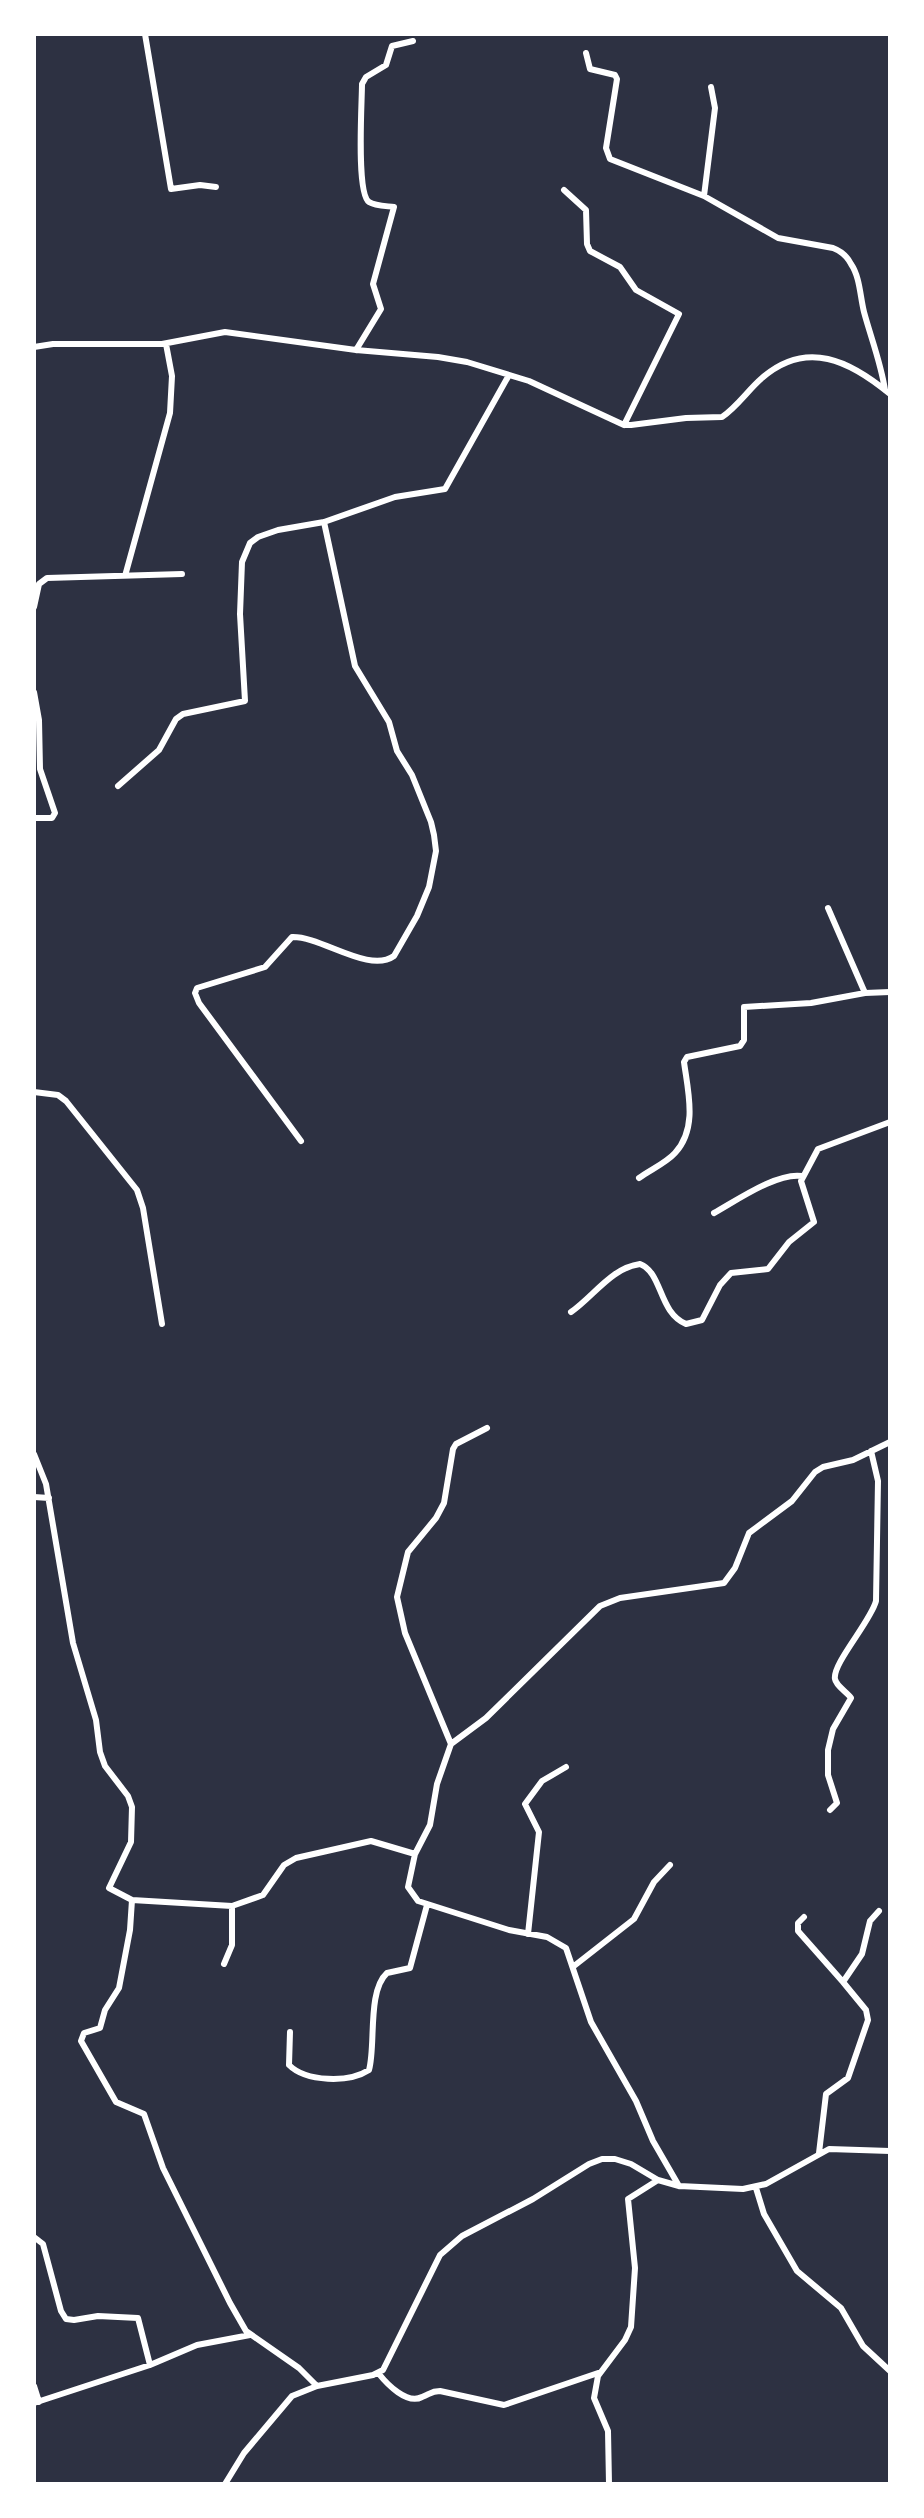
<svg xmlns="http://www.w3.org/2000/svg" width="924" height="2518" font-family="Georgia,serif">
<rect width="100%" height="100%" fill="#2d3142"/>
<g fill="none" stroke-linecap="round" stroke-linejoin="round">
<path stroke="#fff" stroke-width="6" d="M 145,34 L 171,189 L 200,185 L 216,187
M 586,53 L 590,69 L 615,75 L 617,79 L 606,148 L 610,159 L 704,196 L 778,238 L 833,248 C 841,251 847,256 851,264 C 860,277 860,296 864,312 C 871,338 881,363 885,390
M 564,190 L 586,210 L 587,244 L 590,251 L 620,267 L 636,290 L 679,314 L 624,425
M 704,196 L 715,108 L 711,87
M 34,347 L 53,344 L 162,344 L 225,332 L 356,350 L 438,357 L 467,362 L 529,381 L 624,425 L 631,425 L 686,418 L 722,417 C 737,407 748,390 762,378 C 807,339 850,361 890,394
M 356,350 L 381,309 L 373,284 L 394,207 C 387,206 375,206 369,202 C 356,193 362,103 362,84 L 366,77 L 386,65 L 392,46 L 413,41
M 125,576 L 170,413 L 172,376 L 166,344
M 34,607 L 39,584 L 47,578 L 182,574
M 34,692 L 39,720 L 40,769 L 55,813 L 52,818 L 34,818
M 118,786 L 159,750 L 176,719 L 183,714 L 245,701 L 240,614 L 242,562 L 250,543 L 258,537 L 278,530 L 324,522 L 395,497 L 445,489 L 509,375
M 828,908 L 865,993
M 34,1092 L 58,1095 L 66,1101 L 137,1190 L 143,1208 L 162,1324
M 301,1141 L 199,1003 L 195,993 L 197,988 L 265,967 L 292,937 C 321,936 369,974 394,956 L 417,916 L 429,887 L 436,851 L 434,835 L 431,822 L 412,775 L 397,751 L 389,722 L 355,666 L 324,522
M 639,1178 C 650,1170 666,1163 675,1153 C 698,1128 688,1092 684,1062 L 687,1057 L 740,1046 L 744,1040 L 744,1007 L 811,1003 L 865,993 L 890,992
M 714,1213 C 736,1201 777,1172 802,1176
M 571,1312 C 594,1296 611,1268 640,1264 C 663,1273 658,1312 686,1324 L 702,1320 L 720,1285 L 731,1273 L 768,1269 L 789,1242 L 814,1222 L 801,1181 L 818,1149 L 890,1122
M 34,1454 L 46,1484 L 73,1643 L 96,1720 L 100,1752 L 105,1766 L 128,1796 L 132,1807 L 131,1842 L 109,1888 L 132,1900 L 232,1906 L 263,1895 L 284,1865 L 296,1858 L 371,1841 L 415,1854
M 34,1497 L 49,1498
M 451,1744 L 405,1633 L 397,1597 L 408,1552 L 436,1518 L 444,1503 L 453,1449 L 456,1444 L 487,1428
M 830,1810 L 837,1803 L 828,1775 L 828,1750 L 833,1729 L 851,1698 C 847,1692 836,1686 835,1679 C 832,1664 871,1621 876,1601 L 878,1481 L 871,1451
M 132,1900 L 130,1930 L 119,1988 L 105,2010 L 100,2028 L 84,2033 L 81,2041 L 116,2102 L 144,2114 L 163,2168 L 230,2303 L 246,2331 L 299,2368 L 317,2386
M 804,1917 L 798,1923 L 798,1931 L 843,1982
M 528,1934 L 539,1832 L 525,1804 L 542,1781 L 566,1767
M 224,1964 L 232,1945 L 232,1906
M 574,1966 L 634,1919 L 654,1882 L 670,1865
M 290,2032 L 289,2065 C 306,2082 349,2083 369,2070 C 376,2046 367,1991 387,1973 L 410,1968 L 427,1905
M 819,2153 L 826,2094 L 848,2078 L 868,2020 L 866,2010 L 843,1982 L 862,1954 L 870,1921 L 879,1911
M 679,2186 L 653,2141 L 636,2101 L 591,2022 L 566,1948 L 547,1937 L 509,1930 L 418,1901 L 408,1887 L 415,1854 L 430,1825 L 437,1784 L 451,1744 L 486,1718 L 600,1606 L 620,1598 L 724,1583 L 735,1568 L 749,1533 L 792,1501 L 815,1472 L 823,1467 L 853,1460 L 890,1442
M 756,2188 L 764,2214 L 797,2271 L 841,2308 L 863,2346 L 890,2371
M 34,2237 L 43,2244 L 61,2311 L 66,2319 L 74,2320 L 98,2316 L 138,2318 L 150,2365
M 379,2374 C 387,2384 407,2405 422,2397 C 430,2394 431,2391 440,2391 L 504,2405 L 601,2372
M 34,2386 L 39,2402
M 34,2403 L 150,2365 L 197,2345 L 250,2335
M 225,2484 L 244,2453 L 292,2396 L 317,2386 L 373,2375 L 383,2370 L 440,2255 L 462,2236 L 533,2199 L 589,2164 L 602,2159 L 615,2159 L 631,2164 L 658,2180 L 679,2186 L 743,2189 L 766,2184 L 829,2149 L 890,2151
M 609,2484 L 608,2431 L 594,2398 L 598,2376 L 625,2340 L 631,2327 L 635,2268 L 628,2199 L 658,2180"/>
</g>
<rect width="924" height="2518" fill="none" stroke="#ffffff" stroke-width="72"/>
</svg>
